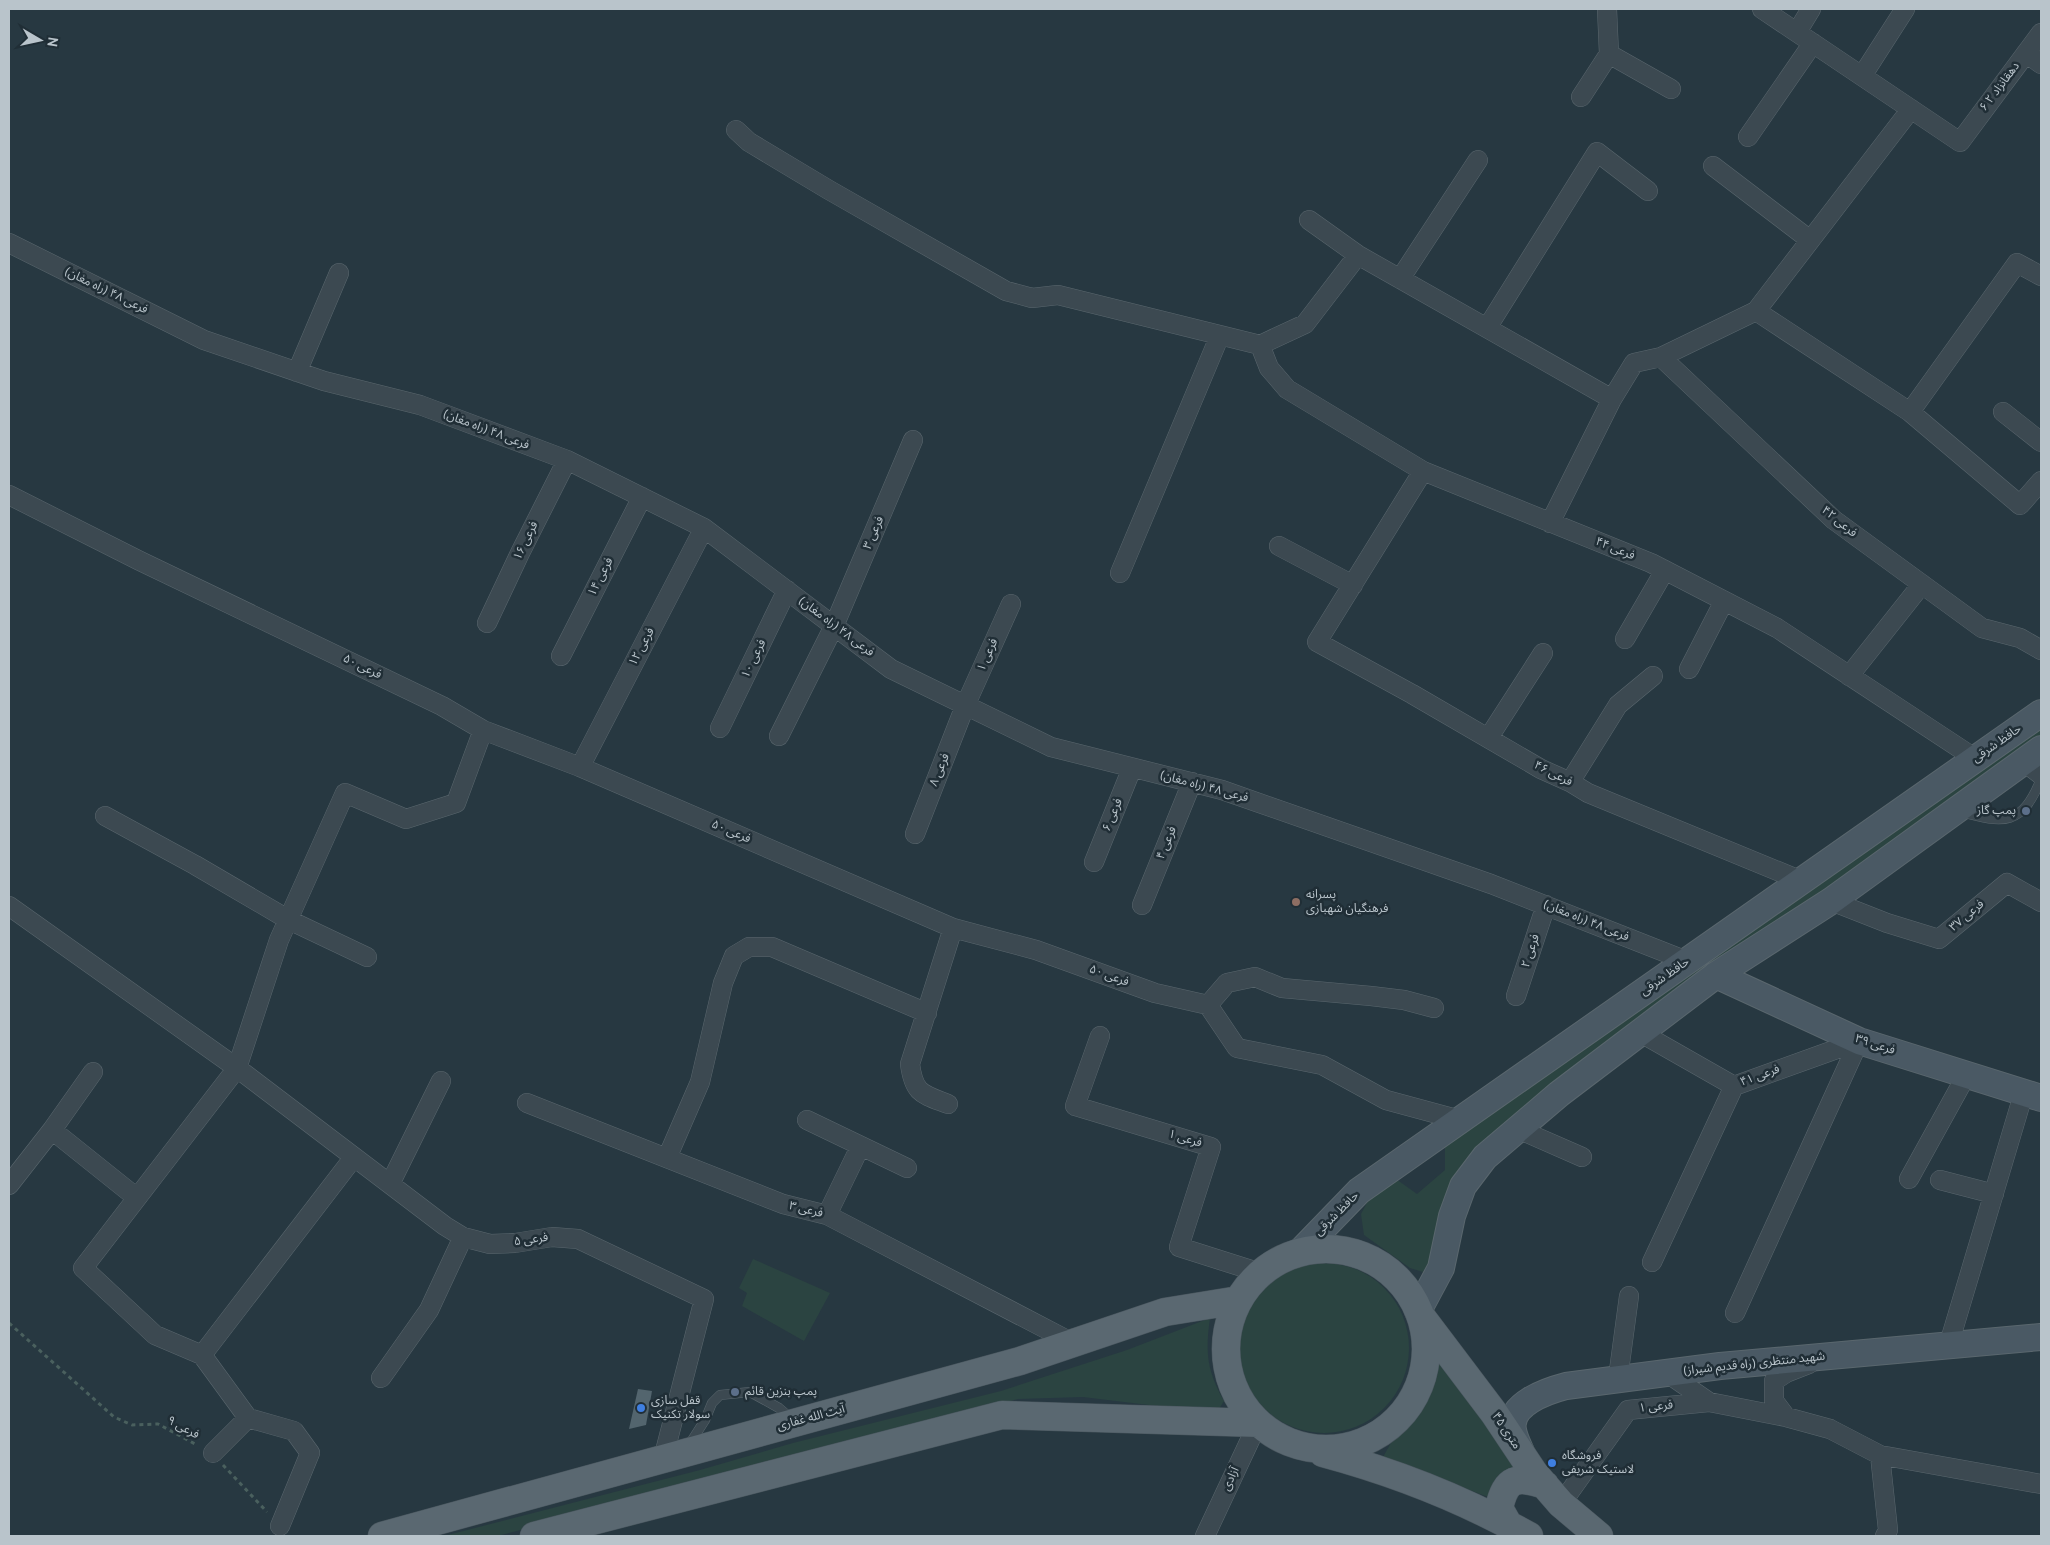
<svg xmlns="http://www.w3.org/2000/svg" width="2050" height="1545" font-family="Overpass,'Noto Sans Arabic',sans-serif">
<rect width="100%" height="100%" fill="#273841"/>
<path fill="#2b4441" d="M 2041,724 L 2041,741 L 1480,1146 L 1432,1258 L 1423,1272 L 1410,1268 L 1364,1235 L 1361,1214 L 1372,1193 L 1396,1179 L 1417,1194 L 1445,1170 L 1445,1142 Z
M 753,1259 L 830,1293 L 804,1341 L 742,1306 L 747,1293 L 739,1288 Z
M1239 1348a85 85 0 1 1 170 0a85 85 0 1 1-170 0Z
M 1210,1318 C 1205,1353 1207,1371 1224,1401 L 1219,1409 L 1157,1406 L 1083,1397 L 1018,1399 L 498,1536 L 444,1536 L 700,1470 L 793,1443 L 1001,1391 L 1127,1350 Z
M 1441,1355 L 1520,1468 C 1499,1470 1494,1477 1488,1497 L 1383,1457 Z"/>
<path fill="#53656e" d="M 638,1389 L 652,1391 L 646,1425 L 629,1429 Z"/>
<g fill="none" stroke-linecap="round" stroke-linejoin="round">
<g stroke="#5a676e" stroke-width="10">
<path id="lane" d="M 1961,812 C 2004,824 2022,826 2041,779
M 689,1445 L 705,1420 L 712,1403 L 720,1395 L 750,1392 L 779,1408 L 792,1419"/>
</g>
<g stroke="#5a676e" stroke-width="20">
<path id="street" d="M 1762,9 L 1960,142 L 2041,33
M 1797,32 L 1811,9
M 2026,53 L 2041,64
M 1609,54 L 1671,89
M 1862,76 L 1905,9
M 1581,97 L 1609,54 L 1607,9
M 736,130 L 749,142 L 829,190 L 1006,291 L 1032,298 L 1058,295 L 1260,345 L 1305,324 L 1358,255
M 1748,137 L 1813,43
M 1713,166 L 1810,240
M 1309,220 L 1358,255 L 1612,399
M 9,243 L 204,340 L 324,381 L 420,405 L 567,460 L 704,528 L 891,669 L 1051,747 L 1222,790 L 1491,884 L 1687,961
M 1400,279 L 1478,160
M 1756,311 L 1910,412 L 2020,505 L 2041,481
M 1487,328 L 1597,152 L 1648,191
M 1260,345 L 1269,368 L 1287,389 L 1423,471 L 1651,563 L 1777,628 L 1976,759
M 1661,357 L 1834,520 L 1982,628 L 2020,638 L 2041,650
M 297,372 L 339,273
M 1910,412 L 2017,263 L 2041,276
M 2003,412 L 2041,442
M 1423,471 L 1317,642 L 1412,694 L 1541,769 L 1570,782 L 1588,793 L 1802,881
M 9,495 L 140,561 L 442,706 L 483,730 L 580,767 L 953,928 L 1036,950 L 1155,993 L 1208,1005 L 1237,1048 L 1322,1065 L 1386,1100 L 1460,1120
M 1550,523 L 1612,399 L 1634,363 L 1661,357 L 1756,311 L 1911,109
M 1279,546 L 1353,585
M 1120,573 L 1220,335
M 487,623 L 520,553 L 567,460
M 1625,639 L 1665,570
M 561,656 L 642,497
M 1689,669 L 1724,601
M 1849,676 L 1922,584
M 720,728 L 787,590
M 779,736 L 834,626 L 913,440
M 1489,737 L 1543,653
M 2023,761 L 2041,775
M 580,767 L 704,528
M 1570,782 L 1618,705 L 1653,676
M 105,816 L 195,865 L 289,920 L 367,957
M 915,834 L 965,706 L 1011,604
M 1094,862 L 1132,768
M 1831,901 L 1887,923 L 1939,939 L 2007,883 L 2041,902
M 1142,905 L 1192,782
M 9,906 L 237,1068 L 445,1226 L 463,1237 L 490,1244 L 515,1243 L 552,1237 L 578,1239 L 704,1299 L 663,1459
M 1516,996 L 1546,905
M 1208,1005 L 1227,983 L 1255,977 L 1282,988 L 1371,996 L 1404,1000 L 1434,1008
M 1641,1033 L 1734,1086 L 1859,1041
M 1100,1036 L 1075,1106 L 1211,1147 L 1179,1247 L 1261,1273
M 527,1103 L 783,1204 L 827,1215 L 1073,1343
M 948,1104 C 922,1094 914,1094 910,1064 L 953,928
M 807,1120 L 907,1168
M 1518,1129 L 1582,1157
M 52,1130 L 137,1198
M 667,1158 L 700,1082 L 723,983 L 734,956 L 749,947 L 772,947 L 927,1013
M 1909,1179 L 1967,1074
M 1940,1180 L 1994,1194
M 390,1184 L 441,1081
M 9,1185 L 52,1130 L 93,1072
M 827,1215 L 860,1147
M 1652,1262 L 1734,1086
M 1735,1313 L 1859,1041
M 1948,1347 L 2024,1092
M 202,1355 L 354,1157
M 1667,1373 L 1709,1402 L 1786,1417 L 1830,1429 L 1880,1455 L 2041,1484
M 381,1378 L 429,1310 L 463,1237
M 1618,1378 L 1629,1296
M 1786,1417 L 1774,1401 L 1774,1381 L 1786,1373 L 1809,1364
M 248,1418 L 294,1431 L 310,1453 L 280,1526
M 213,1453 L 248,1418 L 202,1355 L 155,1335 L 83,1268 L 237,1068 L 279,940 L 345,793 L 406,819 L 456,803 L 483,730
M 1880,1455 L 1888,1530 L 1885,1536
M 1561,1504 L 1628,1410 L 1709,1402
M 1205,1536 L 1258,1423"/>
</g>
<g stroke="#5a676e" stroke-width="28">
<path id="secondary" d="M 1716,975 L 1859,1041 L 2041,1098
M 1300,1252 L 1359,1191 L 2041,713
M 1418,1311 L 1441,1268 L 1452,1216 L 1463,1186 L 1485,1157 L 1559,1094 L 1716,975 L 1831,901 L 2041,749
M 1521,1452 C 1518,1445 1514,1437 1513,1430 C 1508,1404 1547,1391 1566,1386 L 1720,1366 L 2041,1337"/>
</g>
<g stroke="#48555d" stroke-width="29">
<path id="primary" d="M1226 1349a100 100 0 1 1 200 0a100 100 0 1 1-200 0Z
M 1423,1319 L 1494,1413 L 1534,1473 L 1561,1504 L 1599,1536
M 1323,1453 C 1394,1472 1465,1500 1529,1536
M 1508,1524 L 1499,1508 C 1506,1477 1517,1476 1545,1485
M 382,1536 L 1020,1361 L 1165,1312 L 1239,1300
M 534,1536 L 1002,1415 L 1258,1423"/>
</g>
<path stroke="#4a605e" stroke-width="3" stroke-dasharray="4 4" stroke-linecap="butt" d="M 9,1323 L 114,1417 L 132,1425 L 158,1424 L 197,1445
M 223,1465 L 267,1512"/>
<use href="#lane" stroke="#3c4951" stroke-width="9"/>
<use href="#street" stroke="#3c4951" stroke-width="19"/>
<use href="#secondary" stroke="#4a5964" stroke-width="26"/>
<use href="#primary" stroke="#5a6871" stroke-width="28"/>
</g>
<g fill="#5c6f8a" stroke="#202e36" stroke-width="2">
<circle cx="2026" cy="811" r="5"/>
<circle cx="735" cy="1392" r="5"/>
</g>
<circle fill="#8d6e63" stroke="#202e36" stroke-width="2" cx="1296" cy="902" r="5"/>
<g fill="#3f7fe0" stroke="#202e36" stroke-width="2">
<circle cx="641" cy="1408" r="5"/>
<circle cx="1552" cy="1463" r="5"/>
</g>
<g text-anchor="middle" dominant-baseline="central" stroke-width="5" stroke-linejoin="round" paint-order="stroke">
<g font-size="12" fill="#b9c4cb" stroke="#202e36">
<text transform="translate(2000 87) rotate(-53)">۶ دهقانزاد ۲</text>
<text transform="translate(106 291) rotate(26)">فرعی ۴۸ (راه مغان)</text>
<text transform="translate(486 430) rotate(21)">فرعی ۴۸ (راه مغان)</text>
<text transform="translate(1839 522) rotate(39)">فرعی ۴۲</text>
<text transform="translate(874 533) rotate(-67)">فرعی ۳</text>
<text transform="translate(526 541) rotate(-64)">فرعی ۱۶</text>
<text transform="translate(1615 549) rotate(22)">فرعی ۴۴</text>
<text transform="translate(601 577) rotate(-63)">فرعی ۱۴</text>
<text transform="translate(836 627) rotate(37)">فرعی ۴۸ (راه مغان)</text>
<text transform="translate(642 647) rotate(-62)">فرعی ۱۲</text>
<text transform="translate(988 655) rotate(-66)">فرعی ۱</text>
<text transform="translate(754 659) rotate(-64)">فرعی ۱۰</text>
<text transform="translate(362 667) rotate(26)">فرعی ۵۰</text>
<text transform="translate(1997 744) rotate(-35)">حافظ شرقی</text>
<text transform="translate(940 770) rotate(-68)">فرعی ۸</text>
<text transform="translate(1553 774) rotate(27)">فرعی ۴۶</text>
<text transform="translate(1204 787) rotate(15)">فرعی ۴۸ (راه مغان)</text>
<text transform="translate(1113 815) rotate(-68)">فرعی ۶</text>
<text transform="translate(731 832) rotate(23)">فرعی ۵۰</text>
<text transform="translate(1167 843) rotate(-68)">فرعی ۴</text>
<text transform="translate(1967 916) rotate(-40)">فرعی ۳۷</text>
<text transform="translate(1586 921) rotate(22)">فرعی ۴۸ (راه مغان)</text>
<text transform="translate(1531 951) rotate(-72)">فرعی ۲</text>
<text transform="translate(1109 976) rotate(20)">فرعی ۵۰</text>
<text transform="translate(1665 977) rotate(-35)">حافظ شرقی</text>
<text transform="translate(1875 1045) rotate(18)">فرعی ۳۹</text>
<text transform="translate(1760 1076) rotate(-20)">فرعی ۴۱</text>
<text transform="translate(1185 1139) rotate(17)">فرعی ۱</text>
<text transform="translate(806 1210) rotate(14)">فرعی ۳</text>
<text transform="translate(1337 1214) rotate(-45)">حافظ شرقی</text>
<text transform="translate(531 1240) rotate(-8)">فرعی ۵</text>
<text transform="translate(1754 1364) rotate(-6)">شهید منتظری (راه قدیم شیراز)</text>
<text transform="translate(1656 1407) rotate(-6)">فرعی ۱</text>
<text transform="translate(811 1418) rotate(-15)">آیت الله غفاری</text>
<text transform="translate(183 1428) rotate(28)">فرعی ۹</text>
<text transform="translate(1506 1431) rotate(56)">۴۵ متری</text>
<text transform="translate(1231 1479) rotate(-65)">آزادی</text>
</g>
<g font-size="12" fill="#b9c4cb" stroke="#202e36" text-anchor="start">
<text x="2016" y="811" text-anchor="end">پمپ گاز</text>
<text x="1306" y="895">پسرانه<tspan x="1306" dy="14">فرهنگیان شهبازی</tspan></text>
<text x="745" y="1392">پمپ بنزین قائم</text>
<text x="651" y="1401">قفل سازی<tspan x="651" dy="14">سولار تکنیک</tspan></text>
<text x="1562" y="1456">فروشگاه<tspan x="1562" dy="14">لاستیک شریفی</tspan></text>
</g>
</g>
<rect width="2050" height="1545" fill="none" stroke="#b9c4cb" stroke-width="20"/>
<g transform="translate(40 40) rotate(99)" stroke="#202e36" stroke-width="4" paint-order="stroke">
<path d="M0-4L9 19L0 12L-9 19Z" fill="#b9c4cb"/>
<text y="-8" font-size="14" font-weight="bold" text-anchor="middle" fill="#b9c4cb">N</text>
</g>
</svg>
